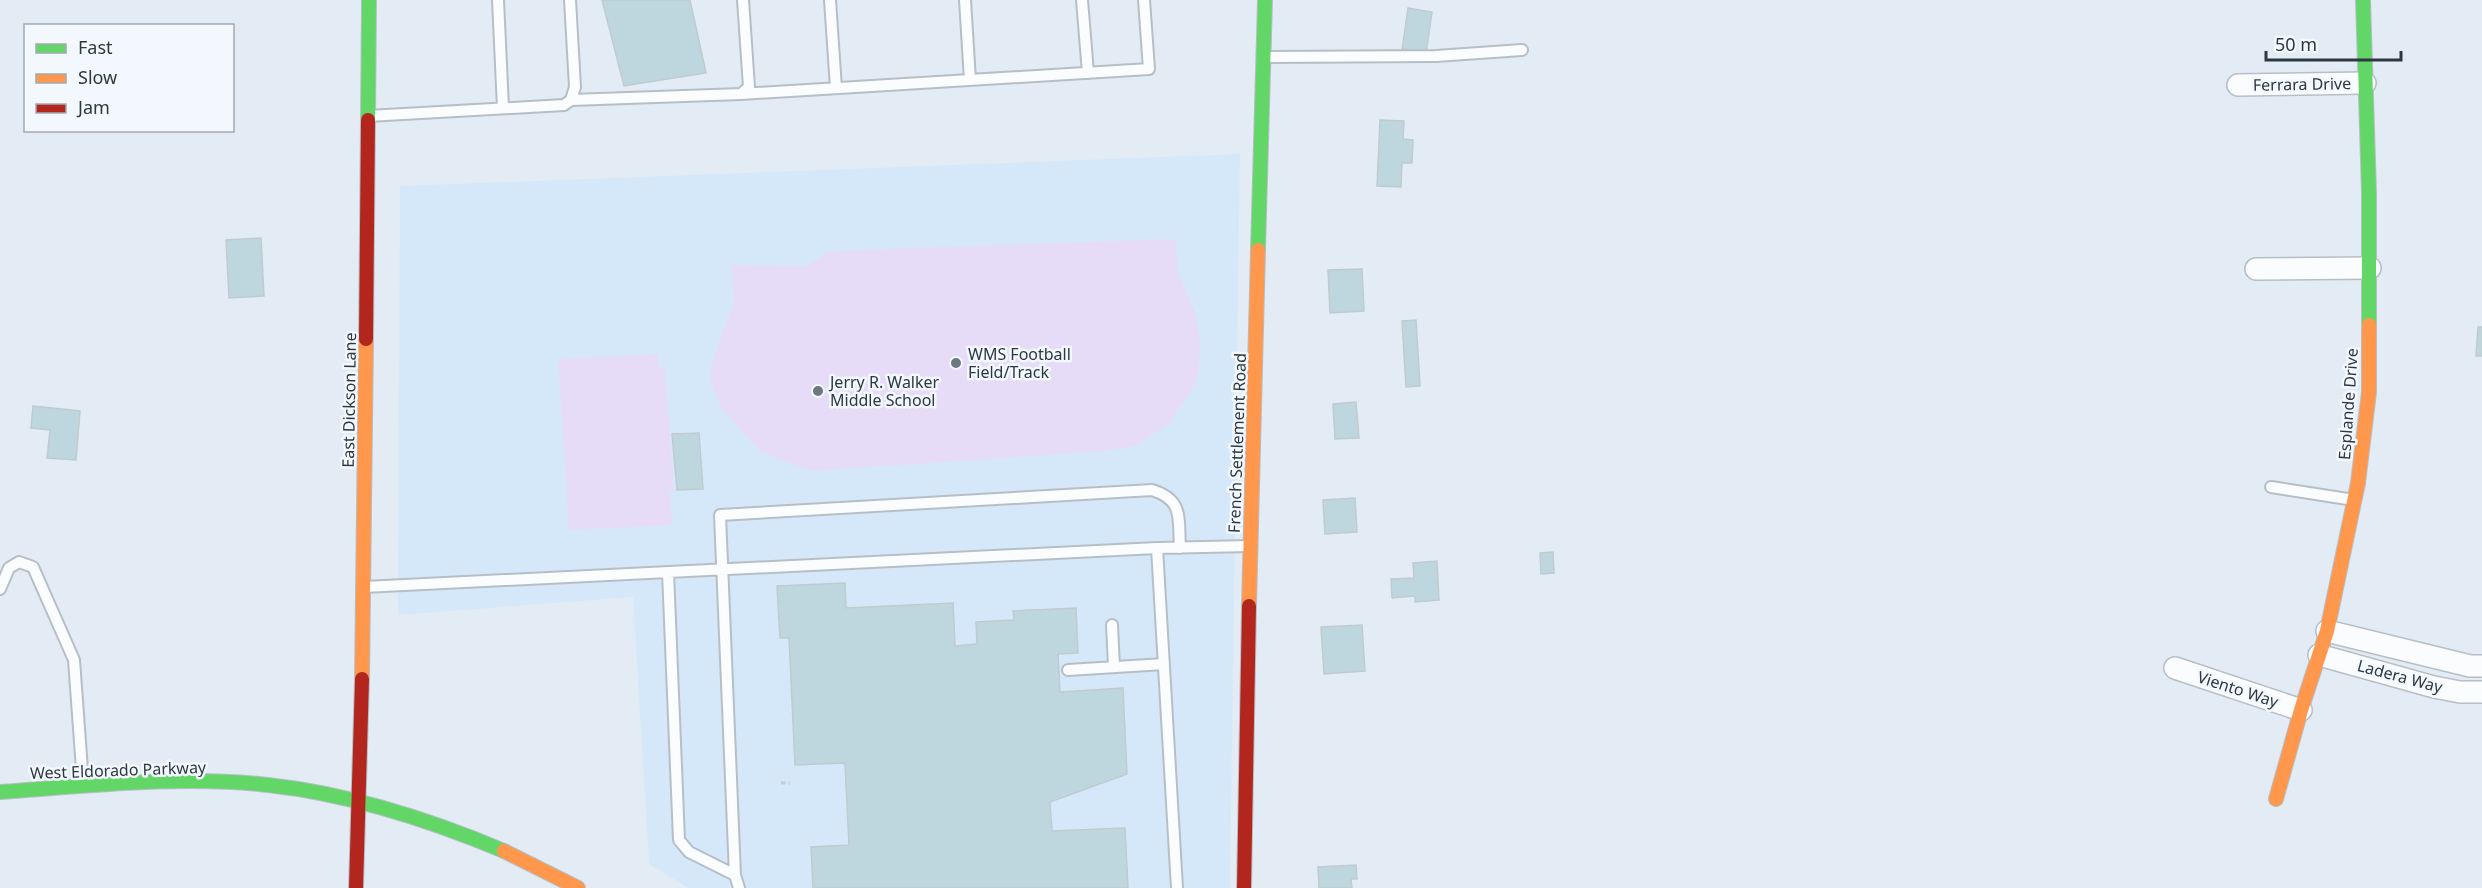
<svg xmlns="http://www.w3.org/2000/svg" width="2482" height="888" font-family="'Noto Sans',sans-serif">
<rect width="100%" height="100%" fill="#e3ecf4"/>
<path fill="#d5e8f9" d="M 1240,154 L 1230,888 L 688,888 L 649,864 L 633,597 L 398,615 L 400,186 Z"/>
<path fill="#e6dcf7" d="M 1175,239 L 1179,275 L 1196,314 L 1201,349 L 1197,380 L 1169,424 L 1135,446 L 1106,451 L 812,471 L 762,453 L 722,410 L 709,377 L 719,341 L 734,304 L 731,265 L 807,266 L 829,251 Z
M 658,354 L 659,367 L 665,367 L 674,492 L 670,492 L 672,525 L 569,530 L 558,359 Z"/>
<path fill="#bed7df" stroke="#bfcbd0" stroke-width="1.5" d="M 602,0 L 690,0 L 706,73 L 624,86 Z
M 1408,8 L 1432,12 L 1426,53 L 1402,50 Z
M 1380,120 L 1404,121 L 1403,139 L 1413,140 L 1412,163 L 1402,163 L 1401,187 L 1377,186 Z
M 261,238 L 264,296 L 229,298 L 226,240 Z
M 1362,269 L 1364,311 L 1330,313 L 1328,270 Z
M 1416,320 L 1420,386 L 1406,387 L 1402,321 Z
M 2478,327 L 2482,327 L 2482,356 L 2476,356 Z
M 1356,402 L 1359,438 L 1335,439 L 1333,404 Z
M 33,406 L 80,411 L 76,460 L 47,458 L 50,430 L 31,428 Z
M 699,433 L 703,489 L 677,490 L 672,434 Z
M 1355,498 L 1357,532 L 1325,534 L 1323,500 Z
M 1553,552 L 1554,573 L 1541,574 L 1540,553 Z
M 1437,561 L 1439,600 L 1415,602 L 1415,596 L 1392,598 L 1391,579 L 1414,578 L 1413,563 Z
M 845,583 L 846,608 L 953,603 L 955,646 L 977,644 L 976,622 L 1014,620 L 1013,611 L 1076,608 L 1078,653 L 1058,654 L 1060,692 L 1123,688 L 1127,774 L 1050,802 L 1052,831 L 1125,828 L 1128,888 L 813,888 L 811,847 L 849,845 L 845,763 L 795,765 L 789,638 L 780,638 L 777,586 Z
M 1362,625 L 1365,671 L 1324,674 L 1321,627 Z
M 1356,865 L 1357,879 L 1351,879 L 1352,888 L 1319,888 L 1318,867 Z"/>
<g fill="none" stroke-linecap="round" stroke-linejoin="round">
<g stroke="#b6bfc7" stroke-width="14">
<path id="lane" d="M 498,0 L 503,108
M 830,0 L 836,88
M 965,0 L 970,80
M 1082,0 L 1088,73
M 1265,57 L 1436,56 L 1522,50
M 741,94 L 1149,69 L 1144,0
M 571,100 L 741,94 L 749,87 L 743,0
M 368,116 L 564,105 L 571,100 L 575,87 L 570,0
M 2271,487 L 2354,500
M 1157,548 L 1250,546
M 668,572 L 679,840 L 689,852 L 735,875
M 364,587 L 1157,548 L 1177,888
M 0,589 L 9,568 L 19,562 L 33,567 L 74,660 L 83,783
M 1112,625 L 1114,667
M 1068,670 L 1164,664
M 739,888 L 735,875 L 720,515 L 1152,490 C 1184,500 1178,518 1180,548"/>
</g>
<g stroke="#b6bfc7" stroke-width="24">
<path id="street" d="M 2238,85 L 2365,83
M 2256,269 L 2370,268
M 2327,631 L 2470,666 L 2482,666
M 2319,655 L 2434,687 L 2460,692 L 2482,692
M 2175,668 L 2301,710"/>
</g>
<g stroke="#b6bfc7" stroke-width="16">
<path id="fast" d="M 2363,0 L 2369,193 L 2369,325
M 368,120 L 369,0
M 1258,250 L 1265,0
M 0,792 C 85,786 184,775 268,785 C 350,794 428,819 504,851"/>
</g>
<g stroke="#b6bfc7" stroke-width="16">
<path id="slow" d="M 1249,606 L 1258,250
M 362,679 L 366,339
M 2276,799 L 2301,710 L 2327,631 L 2358,483 L 2369,392 L 2369,325
M 504,851 L 578,888"/>
</g>
<g stroke="#b6bfc7" stroke-width="16">
<path id="jam" d="M 366,339 L 368,120
M 356,888 L 362,679
M 1244,888 L 1249,606"/>
</g>
<path stroke="#c8cbcf" stroke-width="3" stroke-dasharray="4.5 3" stroke-linecap="butt" d="M 781,783 L 790,783"/>
<use href="#lane" stroke="#fbfcfd" stroke-width="10"/>
<use href="#street" stroke="#fbfcfd" stroke-width="21"/>
<use href="#fast" stroke="#63d668" stroke-width="14"/>
<use href="#slow" stroke="#ff974d" stroke-width="14"/>
<use href="#jam" stroke="#b3261e" stroke-width="14"/>
</g>
<g fill="#6d7780" stroke="#f2f8fd" stroke-width="2">
<circle cx="956" cy="363" r="6"/>
<circle cx="818" cy="391" r="6"/>
</g>
<g text-anchor="middle" dominant-baseline="central" stroke-width="5" stroke-linejoin="round" paint-order="stroke">
<g font-size="16" fill="#2d3841" stroke="#f2f8fd">
<text transform="translate(2302 84) rotate(-1)">Ferrara Drive</text>
<text transform="translate(349 400) rotate(-89)">East Dickson Lane</text>
<text transform="translate(2348 404) rotate(-86)">Esplande Drive</text>
<text transform="translate(1237 443) rotate(-88)">French Settlement Road</text>
<text transform="translate(2400 676) rotate(15)">Ladera Way</text>
<text transform="translate(2238 689) rotate(18)">Viento Way</text>
<text transform="translate(118 770) rotate(-2)">West Eldorado Parkway</text>
</g>
<g font-size="16" fill="#2d3841" stroke="#f2f8fd" text-anchor="start">
<text x="968" y="354">WMS Football<tspan x="968" dy="18">Field/Track</tspan></text>
<text x="830" y="382">Jerry R. Walker<tspan x="830" dy="18">Middle School</tspan></text>
</g>
</g>
<rect x="24" y="24" width="210" height="108" fill="#f2f8fd" stroke="#a3abb2" stroke-width="1.5"/>
<rect x="36" y="44" width="30" height="9" fill="#63d668" stroke="#a3abb2" stroke-width="1.5"/>
<text x="78" y="54" font-size="18" fill="#2d3841">Fast</text>
<rect x="36" y="74" width="30" height="9" fill="#ff974d" stroke="#a3abb2" stroke-width="1.5"/>
<text x="78" y="84" font-size="18" fill="#2d3841">Slow</text>
<rect x="36" y="104" width="30" height="9" fill="#b3261e" stroke="#a3abb2" stroke-width="1.5"/>
<text x="78" y="114" font-size="18" fill="#2d3841">Jam</text>
<path d="M2266 51v9h135v-9" fill="none" stroke="#2d3841" stroke-width="3"/>
<text x="2275" y="51" font-size="18" fill="#2d3841" stroke="#f2f8fd" stroke-width="4.5" paint-order="stroke">50 m</text>
</svg>
